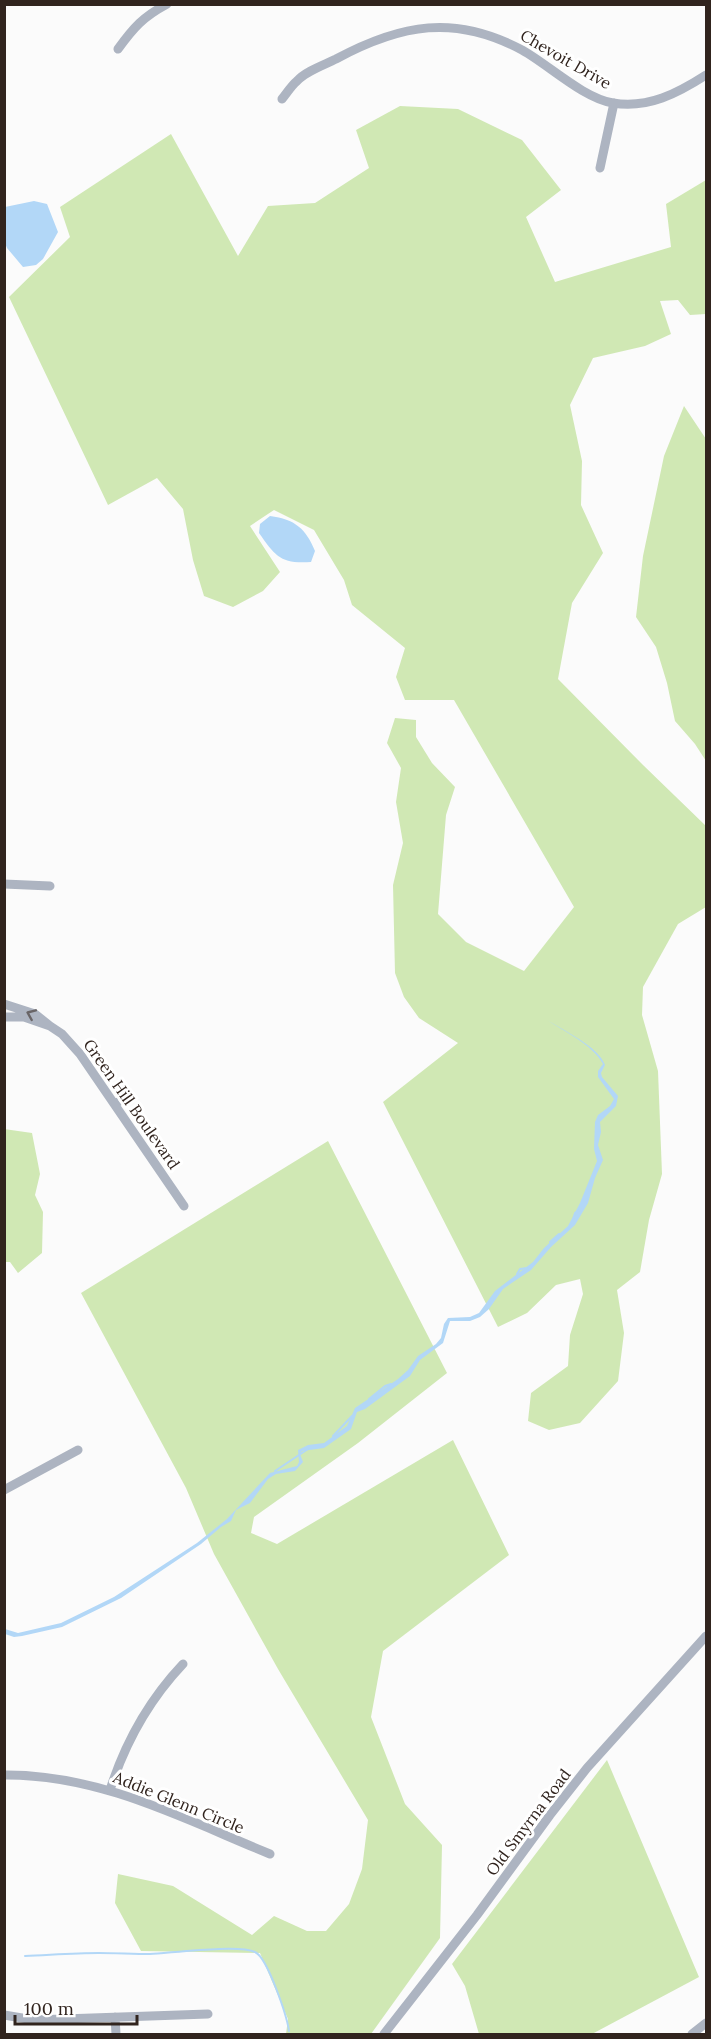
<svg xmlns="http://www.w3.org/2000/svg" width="711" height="2039" font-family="Lora,serif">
<rect width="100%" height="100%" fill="#fbfbfb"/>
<path fill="#d0e8b4" d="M 400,106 L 458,109 L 522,140 L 561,190 L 526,217 L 555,282 L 671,247 L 666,204 L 706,180 L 706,314 L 690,315 L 678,300 L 660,301 L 671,334 L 645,346 L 593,358 L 570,405 L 582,461 L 581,505 L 603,553 L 572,603 L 558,679 L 643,765 L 706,826 L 706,907 L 678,924 L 643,987 L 642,1015 L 658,1071 L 662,1174 L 649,1220 L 640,1272 L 617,1290 L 624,1333 L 618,1381 L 580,1423 L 549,1430 L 528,1421 L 531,1393 L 568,1366 L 570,1335 L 583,1294 L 580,1279 L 556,1285 L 527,1313 L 498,1327 L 383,1102 L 458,1043 L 419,1018 L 404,997 L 395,973 L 393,885 L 403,843 L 396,802 L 401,768 L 387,743 L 395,718 L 416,720 L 416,737 L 432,763 L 455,787 L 446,815 L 438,914 L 466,942 L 524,971 L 574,907 L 454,700 L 405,700 L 396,677 L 405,648 L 352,605 L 344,580 L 314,530 L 274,510 L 250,526 L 280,572 L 263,591 L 233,607 L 204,596 L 193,560 L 183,509 L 157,478 L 108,505 L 9,297 L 70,237 L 60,207 L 171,134 L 238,256 L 268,206 L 315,203 L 369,168 L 356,130 Z
M 684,406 L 706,439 L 706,761 L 695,744 L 675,721 L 667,683 L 656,647 L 636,617 L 643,556 L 664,456 Z
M 4,1129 L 32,1133 L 40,1174 L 35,1195 L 43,1212 L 42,1253 L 18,1273 L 10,1262 L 5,1262 Z
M 328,1141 L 447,1373 L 358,1443 L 254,1517 L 251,1533 L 277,1544 L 453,1440 L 509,1555 L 383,1651 L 371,1717 L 405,1804 L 442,1845 L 440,1938 L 371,2034 L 286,2034 L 288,2019 L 260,1953 L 141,1951 L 115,1903 L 118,1874 L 173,1886 L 252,1935 L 274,1916 L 307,1931 L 326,1931 L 349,1904 L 362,1869 L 368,1820 L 278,1669 L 214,1554 L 186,1488 L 81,1293 Z
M 607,1760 L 699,1977 L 592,2034 L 479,2034 L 465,1986 L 452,1964 Z"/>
<path fill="#b2d7f7" d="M 34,201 L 47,204 L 58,232 L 43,259 L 36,265 L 23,267 L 7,248 L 4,241 L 5,207 Z
M 270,516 C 295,519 306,529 315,551 L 311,562 C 281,564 276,557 259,533 L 260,524 Z
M 547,1020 C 563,1030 599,1047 605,1065 L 601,1073 L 602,1077 L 618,1096 L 616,1106 L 600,1122 L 601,1132 L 598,1145 L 603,1160 L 595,1178 L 588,1203 L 575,1225 L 551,1247 L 531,1270 L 503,1289 L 489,1309 L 480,1317 L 470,1321 L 450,1321 L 443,1343 L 420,1360 L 410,1376 L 365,1409 L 357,1412 L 351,1429 L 324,1448 L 302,1451 L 300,1454 L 303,1462 L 295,1471 L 276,1474 L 268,1479 L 250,1503 L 236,1510 L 231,1521 L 221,1527 L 201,1544 L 121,1598 L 62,1627 L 22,1636 L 14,1637 L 5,1634 L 5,1629 L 18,1633 L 61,1623 L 114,1597 L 197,1543 L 227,1519 L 270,1473 L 297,1466 L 299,1462 L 298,1450 L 308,1445 L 324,1443 L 347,1426 L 355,1408 L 398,1379 L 408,1370 L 418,1356 L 436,1344 L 441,1338 L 444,1324 L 448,1318 L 470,1317 L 479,1313 L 495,1291 L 533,1262 L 544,1248 L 568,1226 L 580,1203 L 597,1161 L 594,1149 L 595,1122 L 598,1115 L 610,1106 L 614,1099 L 598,1077 L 598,1071 L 603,1064 C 592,1044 565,1032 547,1020 Z"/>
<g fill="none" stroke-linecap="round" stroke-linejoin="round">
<path stroke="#b2d7f7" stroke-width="2" d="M 573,1220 L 575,1213 L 579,1210
M 550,1242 L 559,1234
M 517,1274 L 520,1269 L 527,1268
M 369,1399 L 385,1386 L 391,1384
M 333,1436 L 352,1416
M 275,1471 L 308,1449
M 25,1956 C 50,1955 74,1953 99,1953 C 116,1953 133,1954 150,1954 C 171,1953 239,1944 255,1952 C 268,1958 287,2017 289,2031"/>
<path stroke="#adb4c1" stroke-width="9" d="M 118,49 C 134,27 143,17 167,4
M 282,99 C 287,93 291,86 297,81 C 306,71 324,65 336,59 C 401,24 455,14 522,50 C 549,65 583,98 613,103 C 648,109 678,93 706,75
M 600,168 L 614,103
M 4,884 L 50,886
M 4,1004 L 35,1014 L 50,1026 L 24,1017 L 4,1017
M 50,1026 L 62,1034 L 80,1054 L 184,1206
M 115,1104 L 126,1097
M 4,1490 L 78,1450
M 4,1775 C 100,1774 184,1819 270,1854
M 110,1790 C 125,1743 149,1700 183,1664
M 4,2015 L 34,2020 L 208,2014
M 115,2017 L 116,2034
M 384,2034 L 477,1915 L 550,1815 L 587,1768 L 706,1636
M 692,2034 L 706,2023"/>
</g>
<defs><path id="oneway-chevron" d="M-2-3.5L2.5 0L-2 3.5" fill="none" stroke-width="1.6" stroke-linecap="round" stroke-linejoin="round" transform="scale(1.5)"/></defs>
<use stroke="#696567" href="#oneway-chevron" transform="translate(31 1014) rotate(-157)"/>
<g text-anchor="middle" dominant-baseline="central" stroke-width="6" stroke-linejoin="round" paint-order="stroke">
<g font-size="16" fill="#31241e" stroke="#fff">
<text transform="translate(566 59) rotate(30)">Chevoit Drive</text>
<text transform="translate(132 1104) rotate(55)">Green Hill Boulevard</text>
<text transform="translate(179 1802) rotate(22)">Addie Glenn Circle</text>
<text transform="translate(528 1822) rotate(-53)">Old Smyrna Road</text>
</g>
</g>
<rect width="711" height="2039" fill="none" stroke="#31241e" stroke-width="12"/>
<path d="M15 2015v9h122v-9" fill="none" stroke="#31241e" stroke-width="3"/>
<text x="24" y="2015" font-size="18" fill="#31241e" stroke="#ffffff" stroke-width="4.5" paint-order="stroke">100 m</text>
</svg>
